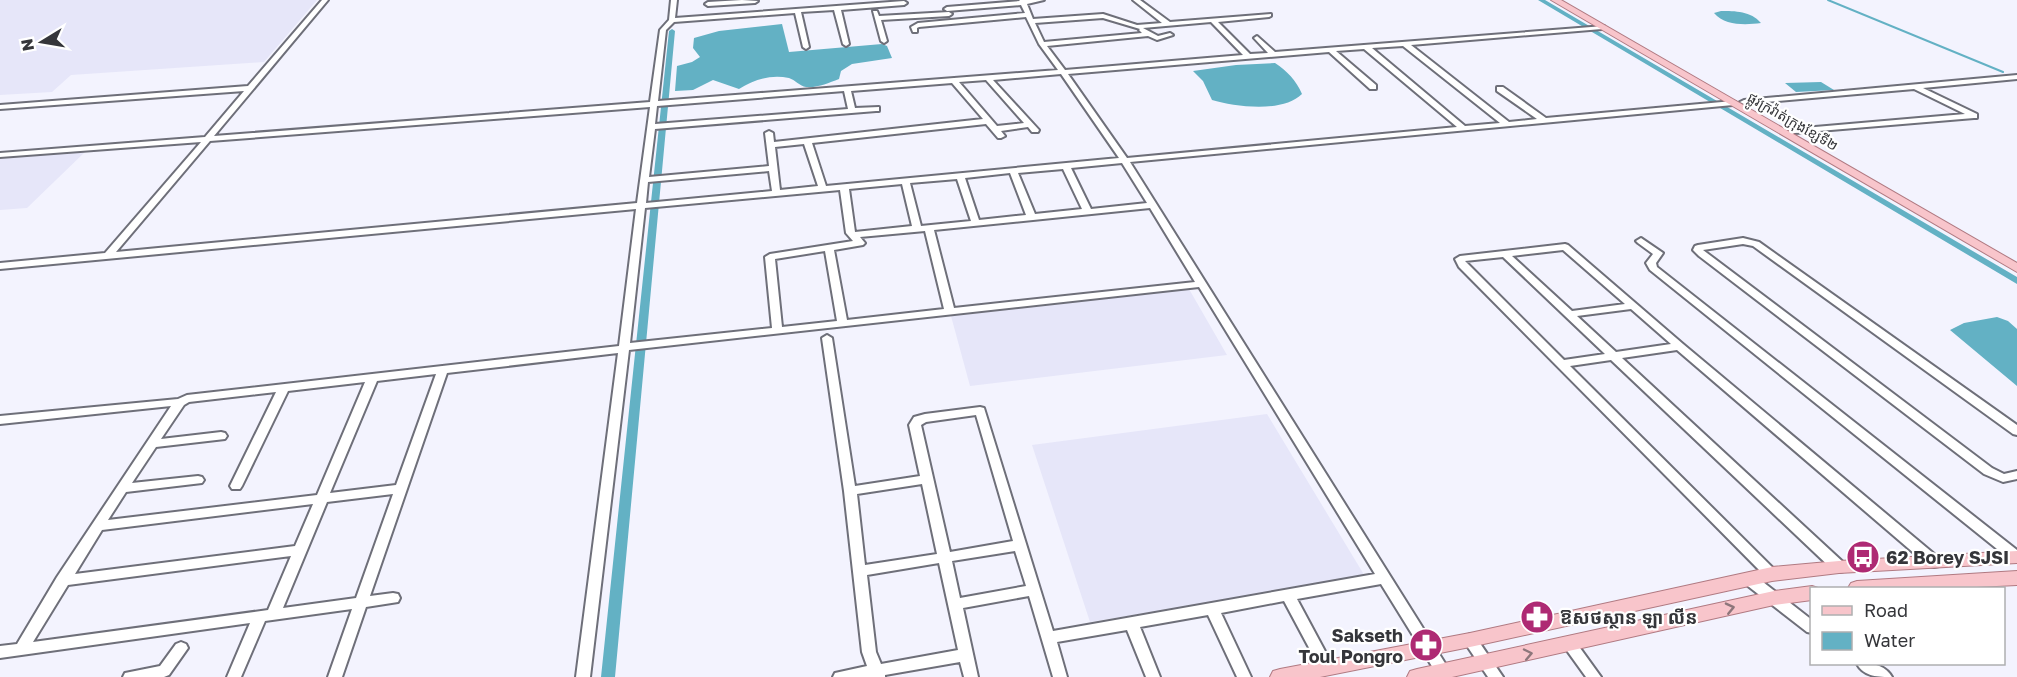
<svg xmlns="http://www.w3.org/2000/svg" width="2017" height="677" font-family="'Golos Text','Noto Sans Khmer',sans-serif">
<rect width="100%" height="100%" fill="#f3f3fe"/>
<path fill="#e6e6f9" d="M 0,0 L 317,0 L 264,62 L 71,75 L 52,92 L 0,95 Z
M 86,151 L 27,208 L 0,210 L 0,157 Z
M 1189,289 L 1227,355 L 970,386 L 951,316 Z
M 1267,414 L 1366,578 L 1090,622 L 1032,445 Z"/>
<path fill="#63b1c4" d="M 1721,11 C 1735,11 1751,11 1761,23 C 1746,25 1725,26 1714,13 Z
M 782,24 L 789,52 L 882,44 L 887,46 L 892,58 L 852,64 L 841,71 L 839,79 C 828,83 818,88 806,87 C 800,86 795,80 789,78 C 770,74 754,80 739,89 L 713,80 L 693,90 L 675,91 L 677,66 L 692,62 L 700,57 L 693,48 L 694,38 L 719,31 Z
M 1275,63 C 1287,71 1296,80 1302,94 C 1283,113 1236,107 1212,100 L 1203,81 L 1193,71 L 1236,65 Z
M 1821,82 L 1834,90 L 1796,92 L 1785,83 Z
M 1997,317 L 2008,321 L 2017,329 L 2017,386 L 1950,330 L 1964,323 Z"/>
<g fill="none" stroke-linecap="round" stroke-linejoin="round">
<path stroke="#63b1c4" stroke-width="2" d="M 1828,0 L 2003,72"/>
<path fill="#63b1c4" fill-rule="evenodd" d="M 1538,0 L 1545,0 L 2017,277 L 2017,284 Z
M 672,29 L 675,31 L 615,677 L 601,677 L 669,31 Z"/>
<g stroke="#6e6f79" stroke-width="4">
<path id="minor" d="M 322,0 L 328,0 L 214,136 L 650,102 L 660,30 L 669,20 L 671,0 L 677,0 L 675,18 L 904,1 L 907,3 L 904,5 L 841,10 L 849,44 L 846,46 L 843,44 L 834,10 L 801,12 L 809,47 L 806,49 L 803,47 L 795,13 L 674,22 L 666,30 L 658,101 L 1058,70 L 1039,44 L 1026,17 L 919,27 L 917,28 L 917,32 L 913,32 L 911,27 L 918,23 L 1025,13 L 1021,5 L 947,11 L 944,9 L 947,7 L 1020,1 L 1019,0 L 1044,0 L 1027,4 L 1033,19 L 1103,14 L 1137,25 L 1162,23 L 1133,0 L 1140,0 L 1170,22 L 1271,14 L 1271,16 L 1269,17 L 1218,22 L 1250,54 L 1268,53 L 1254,38 L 1257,36 L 1275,52 L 1604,26 L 1604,28 L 1602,29 L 1411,45 L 1509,122 L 1537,119 L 1497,91 L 1497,87 L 1503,87 L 1546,118 L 1733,101 L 1737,103 L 1733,105 L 1130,162 L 1448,668 L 1450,672 L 1446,677 L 1438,676 L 1381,584 L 1297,599 L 1334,668 L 1332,672 L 1327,674 L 1322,672 L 1284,601 L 1221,613 L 1251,677 L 1237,677 L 1208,615 L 1140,627 L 1160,677 L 1146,677 L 1127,630 L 1057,642 L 1067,677 L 1053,677 L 1029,596 L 963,608 L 978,677 L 964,677 L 960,662 L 885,675 L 885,677 L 833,677 L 835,673 L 867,666 L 862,652 L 844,491 L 822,338 L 827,335 L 832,338 L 855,486 L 920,476 L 909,425 L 914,417 L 925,414 L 980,407 L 984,408 L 1053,631 L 1375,574 L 1199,287 L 629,350 L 590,677 L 576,677 L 618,353 L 447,373 L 370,596 L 393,593 L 398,594 L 400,598 L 398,602 L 366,607 L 342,677 L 328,677 L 352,609 L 265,621 L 241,677 L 227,677 L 250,623 L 0,658 L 0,646 L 17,644 L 57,577 L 171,406 L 0,424 L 0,416 L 178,399 L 187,395 L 619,346 L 636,209 L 0,269 L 0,263 L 105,253 L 201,142 L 0,157 L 0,153 L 205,137 L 244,91 L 0,109 L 0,105 L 248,86 ZM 1103,18 L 1140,29 L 1139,30 L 1142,33 L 1044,42 L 1035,23 ZM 1211,22 L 1243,55 L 1065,70 L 1047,46 L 1148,36 L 1157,40 L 1173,35 L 1170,33 L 1158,36 L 1143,28 ZM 1403,46 L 1500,123 L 1465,126 L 1372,48 ZM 1364,49 L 1457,127 L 1127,158 L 1068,74 L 1329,52 L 1370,89 L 1376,89 L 1376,85 L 1336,51 ZM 1061,74 L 1119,158 L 826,186 L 812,143 L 986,124 L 998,138 L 1001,138 L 1005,136 L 1001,131 L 1028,127 L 1032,132 L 1038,132 L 1039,130 L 993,80 ZM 986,80 L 1024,123 L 997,126 L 959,82 ZM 952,83 L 983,119 L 774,142 L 773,133 L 769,131 L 765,133 L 769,166 L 649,177 L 655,129 L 876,111 L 879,111 L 879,107 L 855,108 L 851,91 ZM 844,91 L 848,109 L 655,124 L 657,106 ZM 650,107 L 637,203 L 116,252 L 210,141 ZM 804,144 L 818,186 L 780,190 L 775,147 ZM 1122,163 L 1147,203 L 1091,209 L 1071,168 ZM 1063,169 L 1082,209 L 1035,214 L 1018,173 ZM 769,171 L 772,191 L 646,203 L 648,182 ZM 1010,173 L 1026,215 L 979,220 L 965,178 ZM 957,179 L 971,221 L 921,226 L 910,183 ZM 902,184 L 912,226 L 855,232 L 849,189 ZM 840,190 L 846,233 L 853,241 L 770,254 L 765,257 L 772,328 L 630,343 L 645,208 ZM 1150,208 L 1195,282 L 954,308 L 934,230 ZM 925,231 L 944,309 L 847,320 L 834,250 L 863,245 L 865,243 L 860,237 ZM 825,251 L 837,321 L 782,327 L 775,259 ZM 436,374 L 396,485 L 330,493 L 377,381 ZM 365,382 L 317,495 L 108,520 L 126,492 L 202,483 L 204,480 L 202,477 L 198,476 L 132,483 L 156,447 L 225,439 L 227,436 L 225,433 L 221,432 L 161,439 L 184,405 L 189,402 L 276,392 L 230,486 L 232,489 L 240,489 L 242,486 L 288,391 ZM 976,415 L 1013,541 L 950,552 L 921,425 L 926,422 ZM 922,484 L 937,554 L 865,565 L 857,494 ZM 393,494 L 356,598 L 283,608 L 327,502 ZM 313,504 L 295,546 L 75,574 L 102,530 ZM 1015,551 L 1026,586 L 960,598 L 952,561 ZM 291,556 L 268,610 L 33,642 L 68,585 ZM 939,563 L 958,650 L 881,664 L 876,652 L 867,575 Z
M 742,0 L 758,1 L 755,3 L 708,6 L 705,4 L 708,2 Z
M 873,11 L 877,11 L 879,16 L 949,12 L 952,14 L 949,16 L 881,20 L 887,41 L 884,43 L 881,41 Z
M 2017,75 L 2017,79 L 1923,88 L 1977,114 L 1977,118 L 1974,118 L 1795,133 L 1792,133 L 1792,129 L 1965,114 L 1914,89 L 1744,104 L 1740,102 L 1744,100 Z
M 1641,238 L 1663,253 L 1656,263 L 1657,267 L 2017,550 L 2017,562 L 2012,561 L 1650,270 L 1646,263 L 1653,254 L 1638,243 L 1636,241 Z
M 1743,238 L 1759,242 L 2017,425 L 2017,435 L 2013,434 L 1753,246 L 1743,244 L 1703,250 L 1992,468 L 2004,474 L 2017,471 L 2017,479 L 2003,482 L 1984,474 L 1699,256 L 1693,250 L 1695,246 L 1698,245 Z
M 1565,244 L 1568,245 L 1683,344 L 1939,558 L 1941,562 L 1939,566 L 1934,567 L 1929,566 L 1677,350 L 1622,358 L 1844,563 L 1846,567 L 1844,571 L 1839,572 L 1834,571 L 1611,360 L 1570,366 L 1779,574 L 1777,578 L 1772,579 L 1767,578 L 1459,267 L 1455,259 L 1460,256 ZM 1563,250 L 1625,304 L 1572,311 L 1512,256 ZM 1503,257 L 1605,354 L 1564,360 L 1465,261 ZM 1631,309 L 1671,344 L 1616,352 L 1577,316 Z
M 1749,574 L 1754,575 L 1812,620 L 1812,633 L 1807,632 L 1744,583 L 1742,579 L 1744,575 Z
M 1470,634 L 1475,636 L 1503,677 L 1488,677 L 1463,640 L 1465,636 Z
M 1570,639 L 1575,641 L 1601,677 L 1586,677 L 1563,645 L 1565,641 Z
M 181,642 L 186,644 L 188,648 L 169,675 L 164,677 L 123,677 L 125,673 L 160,666 L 176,644 Z
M 1857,664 C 1870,663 1885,664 1892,677 C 1879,677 1864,677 1857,664 Z"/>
</g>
<g stroke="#b07a82" stroke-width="2">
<path id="major" d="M 1551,0 L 1561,0 L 2017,263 L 2017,272 Z
M 2017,551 L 2017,563 L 1839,573 L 1772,581 L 1470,647 L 1320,677 L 1270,677 L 1273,671 L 1280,669 L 1470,633 L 1772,567 L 1839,561 Z
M 2017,571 L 2017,585 L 1956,588 L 1848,588 L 1851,583 L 1857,581 Z
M 1812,586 L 1818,588 L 1812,588 L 1812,600 L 1774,605 L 1452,677 L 1407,677 L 1410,671 L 1417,669 L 1774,591 Z"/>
</g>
<use href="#minor" fill="#fff" fill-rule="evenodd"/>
<use href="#major" fill="#f8c5cb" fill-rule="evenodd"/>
</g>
<defs><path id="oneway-chevron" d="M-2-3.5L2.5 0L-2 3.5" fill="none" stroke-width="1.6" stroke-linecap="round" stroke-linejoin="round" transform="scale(1.5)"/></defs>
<g stroke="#8d767b">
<use href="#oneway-chevron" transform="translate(1730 608) rotate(-13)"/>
<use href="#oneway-chevron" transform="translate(1528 654) rotate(-12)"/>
</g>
<defs>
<g id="bus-disc" transform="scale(1.725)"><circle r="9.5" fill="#ae2a73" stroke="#fff"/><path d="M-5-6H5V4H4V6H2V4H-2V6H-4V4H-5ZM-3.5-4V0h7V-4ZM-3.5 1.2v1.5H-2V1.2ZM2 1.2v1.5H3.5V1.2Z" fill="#fff"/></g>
<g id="pharmacy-disc" transform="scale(1.725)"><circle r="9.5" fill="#ae2a73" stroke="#fff"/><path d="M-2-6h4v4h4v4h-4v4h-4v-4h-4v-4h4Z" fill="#fff"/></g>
</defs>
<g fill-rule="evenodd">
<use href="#bus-disc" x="1863" y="557"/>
<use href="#pharmacy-disc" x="1537" y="617"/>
<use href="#pharmacy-disc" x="1426" y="645"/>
</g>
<g text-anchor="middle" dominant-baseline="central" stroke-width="4.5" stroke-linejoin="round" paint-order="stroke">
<g font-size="14" fill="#35363a" stroke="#fff">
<text transform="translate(1793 121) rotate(30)">ផ្លូវក្រវ៉ាត់ក្រុងខ្សែទី២</text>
</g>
<g font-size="18" font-weight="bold" fill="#35363a" stroke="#fff" text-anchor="start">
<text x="1886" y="557">62 Borey SJSI</text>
<text x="1560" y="617">ឱសថស្ថាន ឡា លីន</text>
<text x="1403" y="635" text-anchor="end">Sakseth<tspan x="1403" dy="21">Toul Pongro</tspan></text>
</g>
</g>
<rect x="1810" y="587" width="195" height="78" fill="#ffffff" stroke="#aeafb0" stroke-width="1.5"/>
<rect x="1822" y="606" width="30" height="9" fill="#f8c5cb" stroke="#aeafb0" stroke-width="1.5"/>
<text x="1864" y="617" font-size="18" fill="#35363a">Road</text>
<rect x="1822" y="632" width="30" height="18" fill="#63b1c4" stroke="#aeafb0" stroke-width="1.5"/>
<text x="1864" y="647" font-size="18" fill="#35363a">Water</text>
<g transform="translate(42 42) rotate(259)" stroke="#ffffff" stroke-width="4.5" paint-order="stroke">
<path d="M0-4.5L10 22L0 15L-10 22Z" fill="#35363a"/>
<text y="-9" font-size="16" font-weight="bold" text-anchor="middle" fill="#35363a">N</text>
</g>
</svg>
